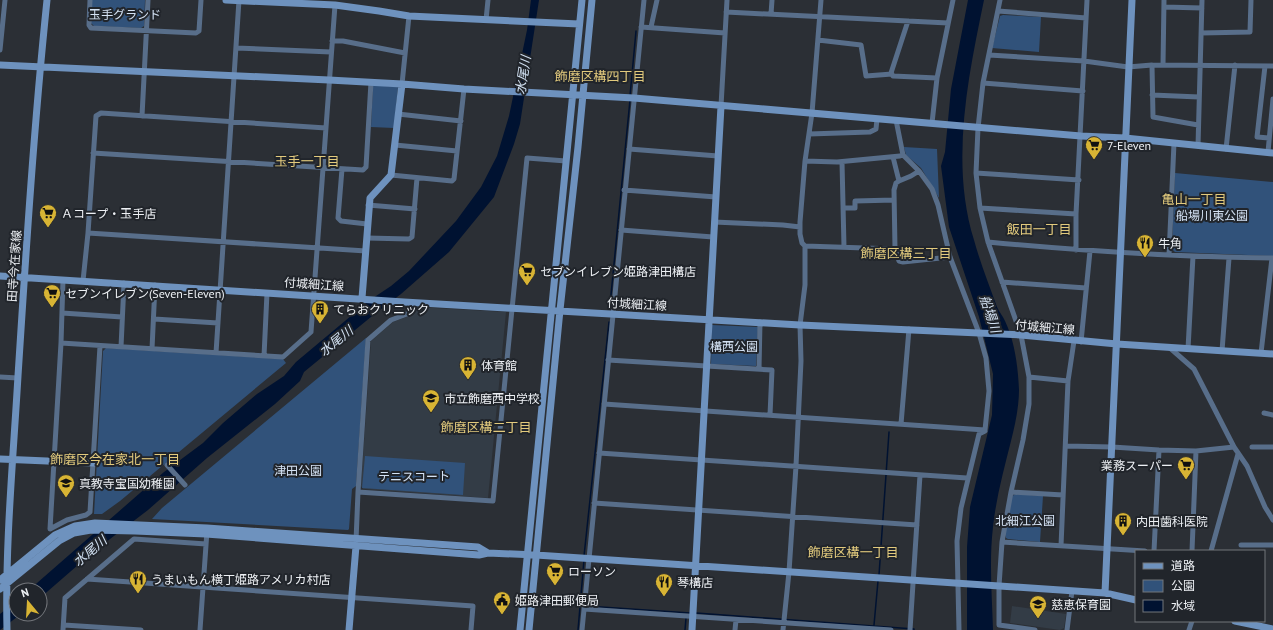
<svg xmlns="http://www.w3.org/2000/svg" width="1273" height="630" font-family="'PT Sans','Noto Sans JP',sans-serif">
<rect width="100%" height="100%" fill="#2b2f35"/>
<path fill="#333c46" d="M 416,307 L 506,312 L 488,498 L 363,489 L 361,486 L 371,341 L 393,322 L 409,316 Z
M 1012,606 L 1066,614 L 1064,628 L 1060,630 L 1010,623 Z"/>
<path fill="#31527a" d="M 92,0 L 145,0 L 144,26 L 141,28 L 94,26 L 91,23 Z
M 1003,15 L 1041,17 L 1039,52 L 992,48 L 1000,16 Z
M 373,85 L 398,87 L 394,128 L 371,127 Z
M 904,147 L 937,149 L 939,198 L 921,168 L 906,155 Z
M 1175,173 L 1273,182 L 1273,256 L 1175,252 L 1172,249 Z
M 712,325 L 758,327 L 756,366 L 711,364 Z
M 366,338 L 356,486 L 352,489 L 349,529 L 348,530 L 152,519 L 162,508 Z
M 106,348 L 283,359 L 286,363 L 120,501 L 102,514 L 94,514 L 103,351 Z
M 365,456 L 465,463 L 463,495 L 362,488 Z
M 1016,494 L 1043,496 L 1040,542 L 1008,539 L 1006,538 L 1005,534 L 1012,496 Z"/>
<path fill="#001231" d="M 531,0 L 539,0 L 520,124 L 514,144 L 494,197 L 449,252 L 401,294 L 377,312 L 304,372 L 300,381 L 275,404 L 207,458 L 148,510 L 110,539 L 78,565 L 40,598 L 40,590 L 29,590 L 164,472 L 203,443 L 223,423 L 257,394 L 284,376 L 296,362 L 370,300 L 391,286 L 409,271 L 456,221 L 481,187 L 497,156 L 509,116 L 527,30 Z
M 968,0 L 984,0 C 968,77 950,163 974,240 C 980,262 989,285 997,307 C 999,312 1003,316 1005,321 C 1015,342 1018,367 1019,390 C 1019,407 1015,425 1011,441 C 1004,469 996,498 993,527 C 989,561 992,596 993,630 L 967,630 L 967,547 L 970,507 L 992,415 L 993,374 L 979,317 L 949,227 L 941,166 L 945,152 L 951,89 Z
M 16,601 L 16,614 L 21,614 L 0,630 L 0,614 Z"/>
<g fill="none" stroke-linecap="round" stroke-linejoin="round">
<path stroke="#001231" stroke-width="1.5" d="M 630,96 L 636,31
M 610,305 L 630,100
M 584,556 L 609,322
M 879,575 L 889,432
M 586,606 L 690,613
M 696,613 L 914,629 L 914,630
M 874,625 L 878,581
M 578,630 L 584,560
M 685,630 L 686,618"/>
<path stroke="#586e8a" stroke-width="5" d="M 90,0 L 89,25 L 91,28 L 196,33 L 199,31 L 201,0
M 1000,0 L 983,83 L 978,128 L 976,173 L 980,208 L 988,242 L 1021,335 L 1029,377 L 1029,404 L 1023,440 L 1011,492 L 1002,542 L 999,586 L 999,625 L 1035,630
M 1164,7 L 1202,8
M 998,11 L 1086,18
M 726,12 L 948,23
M 771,14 L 772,0
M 486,20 L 488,0
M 908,21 L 891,73 L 893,76 L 937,78
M 641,27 L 725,33
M 651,27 L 657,0
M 1201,33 L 1250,32 L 1251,0
M 818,40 L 861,45 L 866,76 L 892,74
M 332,41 L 343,41 L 405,53
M 236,48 L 331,52
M 0,50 L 5,0
M 989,55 L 1084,61 L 1128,67 L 1152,65 L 1273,66
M 1152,65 L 1153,117 L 1198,125
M 1163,65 L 1164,0
M 1265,66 L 1257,137 L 1269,138
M 983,83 L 1083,91
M 402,84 L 409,16
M 1152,95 L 1199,97
M 721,106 L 727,0
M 398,114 L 461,121
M 142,116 L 148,0
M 896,120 L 903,155 L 919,171 L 932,189 L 938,205 L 950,257 L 979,333 L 986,358 L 989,391 L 985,430
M 932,123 L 937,78 L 953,0
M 809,134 L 870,132 L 876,129 L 877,119
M 395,145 L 457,151
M 1198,146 L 1202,0
M 629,149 L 718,156
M 1226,149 L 1235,65
M 1268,152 L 1273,99
M 93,153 L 363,170 L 366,167 L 371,82
M 893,157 L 899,181 L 896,183 L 894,190 L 895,249
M 805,161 L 837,162 L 900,156 L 903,155
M 842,162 L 844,247
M 342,169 L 338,218 L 341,221 L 367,224
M 976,173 L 1079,180
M 391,175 L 452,181 L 454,179 L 464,89
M 899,181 L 911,176 L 919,171
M 624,190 L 716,197
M 368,205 L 415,209
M 843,208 L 855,208 L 855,201 L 894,200
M 980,208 L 1076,214
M 714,222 L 783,225 L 800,227
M 621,230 L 713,237
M 88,233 L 366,251
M 367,238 L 409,239 L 412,237 L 417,178
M 988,242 C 1083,251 1178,257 1273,258
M 805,246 L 895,249 L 899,261 L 903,262 L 950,257
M 1076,250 L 1076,214 L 1087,0
M 1169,255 L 1174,143
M 63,280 L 61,343 L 50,529 L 67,520 L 86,515 L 90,512 L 100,346
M 83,281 L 88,233 L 96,116 L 101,113 L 326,128
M 1002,282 L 1086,288
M 62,313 L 122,317
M 154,319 L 218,323
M 1081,342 L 1090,251
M 61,343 L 283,357 L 311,332 L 335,5
M 121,347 L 124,283
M 1170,348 L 1194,369 L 1234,447 L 1247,466 L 1265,507 L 1273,520
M 152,349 L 155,285
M 1188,349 L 1193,256
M 1222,351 L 1229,258
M 216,353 L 239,0
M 1261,353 L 1272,258
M 264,356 L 267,293
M 608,360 L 772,370 L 770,415
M 759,369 L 760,322
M 0,377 L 18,378
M 1029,377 L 1068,381 L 1061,546
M 1068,381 L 1074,341
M 604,404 L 985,430
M 1264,413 L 1273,415
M 901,424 L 909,329
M 1066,446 L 1112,447 L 1159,450 L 1196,451 L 1234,447
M 1252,447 L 1273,447
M 599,453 L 967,478
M 167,465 L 185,485
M 358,492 L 493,501 L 527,158 L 566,161
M 1011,492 L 1063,495
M 594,503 L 917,525
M 356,541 L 358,492 L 368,340 L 391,320 L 407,314 L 413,302
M 1002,542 L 1145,551
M 1241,545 L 1273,545
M 1154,551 L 1159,450
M 1192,551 L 1196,451
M 1211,551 L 1238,454
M 87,579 L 473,606 L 471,630
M 584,609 L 891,630
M 64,625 L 141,630
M 63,630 L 65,598 L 134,539 L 206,544
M 200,630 L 207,531
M 582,630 L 644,0
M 735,630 L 736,620
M 783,630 L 789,572 L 796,466 L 801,361 L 800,325 L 805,285 L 805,246 L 802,243 L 800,234 L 800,222 L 805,161 L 812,113 L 821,0
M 910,630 L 920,475
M 959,630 L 957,541 L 961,508 L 979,434 L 985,431
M 1067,630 L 1072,591
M 1189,630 L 1192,621"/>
<path stroke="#6e92be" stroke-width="7" d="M 226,0 L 335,5 L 379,11 L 409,16 L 579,24
M 0,65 L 329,80 L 402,84 L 464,89 L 634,98 L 1081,136 L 1125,138 L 1273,153
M 0,276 L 404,302 L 800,325 L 1021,335 L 1117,344 L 1273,354
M 362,298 L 370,198 L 391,175 L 402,84
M 0,459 L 94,463
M 0,580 L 55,535 L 75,526 L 95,523 L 207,528 L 478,547 L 488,553
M 0,589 L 59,541 L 74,533 L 91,530 L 135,531 L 206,534 L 479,555 L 488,553 L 536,555 L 1105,593 L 1136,600
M 1105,593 L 1132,0
M 1235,621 L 1273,629
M 7,630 C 5,545 13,461 18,376 C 26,251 34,125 47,0
M 349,630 L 356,546
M 520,630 L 582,0
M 529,630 L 560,310 L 578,147 L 592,0
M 692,630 L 721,106"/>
</g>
<defs>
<g id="supermarket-pin" transform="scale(0.9)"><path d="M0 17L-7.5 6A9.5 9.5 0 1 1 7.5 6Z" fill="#d8b434" stroke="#21252b"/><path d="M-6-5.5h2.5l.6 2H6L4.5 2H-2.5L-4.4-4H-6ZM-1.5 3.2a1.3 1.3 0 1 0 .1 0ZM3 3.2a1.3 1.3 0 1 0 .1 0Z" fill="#111"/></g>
<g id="restaurant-pin" transform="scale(0.9)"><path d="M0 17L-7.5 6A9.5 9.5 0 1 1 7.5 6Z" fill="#d8b434" stroke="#21252b"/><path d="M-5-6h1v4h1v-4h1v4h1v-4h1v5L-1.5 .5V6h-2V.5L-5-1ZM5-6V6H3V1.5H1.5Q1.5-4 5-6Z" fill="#111"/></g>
<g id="building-pin" transform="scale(0.9)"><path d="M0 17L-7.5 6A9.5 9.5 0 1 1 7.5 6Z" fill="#d8b434" stroke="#21252b"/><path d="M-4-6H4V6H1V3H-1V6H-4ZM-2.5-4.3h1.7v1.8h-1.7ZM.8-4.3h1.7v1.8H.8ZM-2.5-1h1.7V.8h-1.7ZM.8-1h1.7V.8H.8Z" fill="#111"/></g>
<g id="school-pin" transform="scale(0.9)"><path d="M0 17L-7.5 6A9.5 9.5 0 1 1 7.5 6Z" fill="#d8b434" stroke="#21252b"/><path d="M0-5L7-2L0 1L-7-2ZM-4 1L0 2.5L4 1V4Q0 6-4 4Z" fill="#111"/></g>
<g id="civic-pin" transform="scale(0.9)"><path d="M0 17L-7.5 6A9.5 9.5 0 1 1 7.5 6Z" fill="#d8b434" stroke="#21252b"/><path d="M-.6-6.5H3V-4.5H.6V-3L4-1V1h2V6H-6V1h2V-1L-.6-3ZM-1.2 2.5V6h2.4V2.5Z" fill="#111"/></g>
</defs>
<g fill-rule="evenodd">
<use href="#supermarket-pin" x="1094" y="145"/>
<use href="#supermarket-pin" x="48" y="213"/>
<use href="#restaurant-pin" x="1145" y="243"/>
<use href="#supermarket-pin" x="527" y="271"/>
<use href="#supermarket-pin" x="52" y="293"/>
<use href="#building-pin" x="320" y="309"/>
<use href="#building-pin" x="468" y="365"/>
<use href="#school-pin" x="431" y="398"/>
<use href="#supermarket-pin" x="1186" y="465"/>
<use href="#school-pin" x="66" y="483"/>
<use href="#building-pin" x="1123" y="521"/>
<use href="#supermarket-pin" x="555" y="571"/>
<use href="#restaurant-pin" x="138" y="579"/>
<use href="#restaurant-pin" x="664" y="582"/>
<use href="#civic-pin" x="502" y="600"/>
<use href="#school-pin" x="1038" y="604"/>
</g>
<g text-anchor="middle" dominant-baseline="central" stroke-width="4" stroke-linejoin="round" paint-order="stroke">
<g font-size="12" fill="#d4e2f4" stroke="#21252b">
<text x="125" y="14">玉手グランド</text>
<text x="1212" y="215">船場川東公園</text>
<text x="734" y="346">構西公園</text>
<text x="298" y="470">津田公園</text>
<text x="414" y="476">テニスコート</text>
<text x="1025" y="520">北細江公園</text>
</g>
<g font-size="12" fill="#edf0f4" stroke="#21252b" text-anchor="start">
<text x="1107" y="145">7-Eleven</text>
<text x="61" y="213">Ａコープ・玉手店</text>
<text x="1158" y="243">牛角</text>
<text x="540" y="271">セブンイレブン姫路津田構店</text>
<text x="65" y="293">セブンイレブン(Seven-Eleven)</text>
<text x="333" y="309">てらおクリニック</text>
<text x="481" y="365">体育館</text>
<text x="444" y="398">市立飾磨西中学校</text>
<text x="1173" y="465" text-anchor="end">業務スーパー</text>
<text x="79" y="483">真教寺宝国幼稚園</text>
<text x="1136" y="521">内田歯科医院</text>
<text x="568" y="571">ローソン</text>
<text x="151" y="579">うまいもん横丁姫路アメリカ村店</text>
<text x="677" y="582">琴構店</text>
<text x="515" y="600">姫路津田郵便局</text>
<text x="1051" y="604">慈恵保育園</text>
</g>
<g font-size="12" fill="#edf0f4" stroke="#21252b">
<text transform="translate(14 266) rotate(-86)">田寺今在家線</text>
<text transform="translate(314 284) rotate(4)">付城細江線</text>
<text transform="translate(637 304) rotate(3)">付城細江線</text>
<text transform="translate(1045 327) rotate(5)">付城細江線</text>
</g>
<g font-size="13" font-style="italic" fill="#d3e2f3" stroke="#21252b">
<text transform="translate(523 75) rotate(-81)">水尾川</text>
<text transform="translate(990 314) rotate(71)">船場川</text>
<text transform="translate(336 341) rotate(-39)">水尾川</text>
<text transform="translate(90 551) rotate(-40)">水尾川</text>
</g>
<g font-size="13" fill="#e2ca7d" stroke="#21252b">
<text x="600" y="76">飾磨区構四丁目</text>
<text x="307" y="161">玉手一丁目</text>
<text x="1194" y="199">亀山一丁目</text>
<text x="1039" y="229">飯田一丁目</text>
<text x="906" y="253">飾磨区構三丁目</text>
<text x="486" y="427">飾磨区構二丁目</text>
<text x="115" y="459">飾磨区今在家北一丁目</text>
<text x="853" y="552">飾磨区構一丁目</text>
</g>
</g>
<rect x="1135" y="550" width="130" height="72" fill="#21252b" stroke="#73767b"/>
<rect x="1143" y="563" width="20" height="6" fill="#6e92be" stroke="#73767b"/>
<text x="1171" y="570" font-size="12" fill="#edf0f4">道路</text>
<rect x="1143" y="580" width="20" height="12" fill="#31527a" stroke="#73767b"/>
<text x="1171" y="590" font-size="12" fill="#edf0f4">公園</text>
<rect x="1143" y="600" width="20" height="12" fill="#001231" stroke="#73767b"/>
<text x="1171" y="610" font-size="12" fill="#edf0f4">水域</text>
<g transform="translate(28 602) rotate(342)"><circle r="19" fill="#21252b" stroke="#73767b"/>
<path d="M0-3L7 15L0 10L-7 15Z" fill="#d8b434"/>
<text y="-6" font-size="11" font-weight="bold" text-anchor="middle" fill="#edf0f4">N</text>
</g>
</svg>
